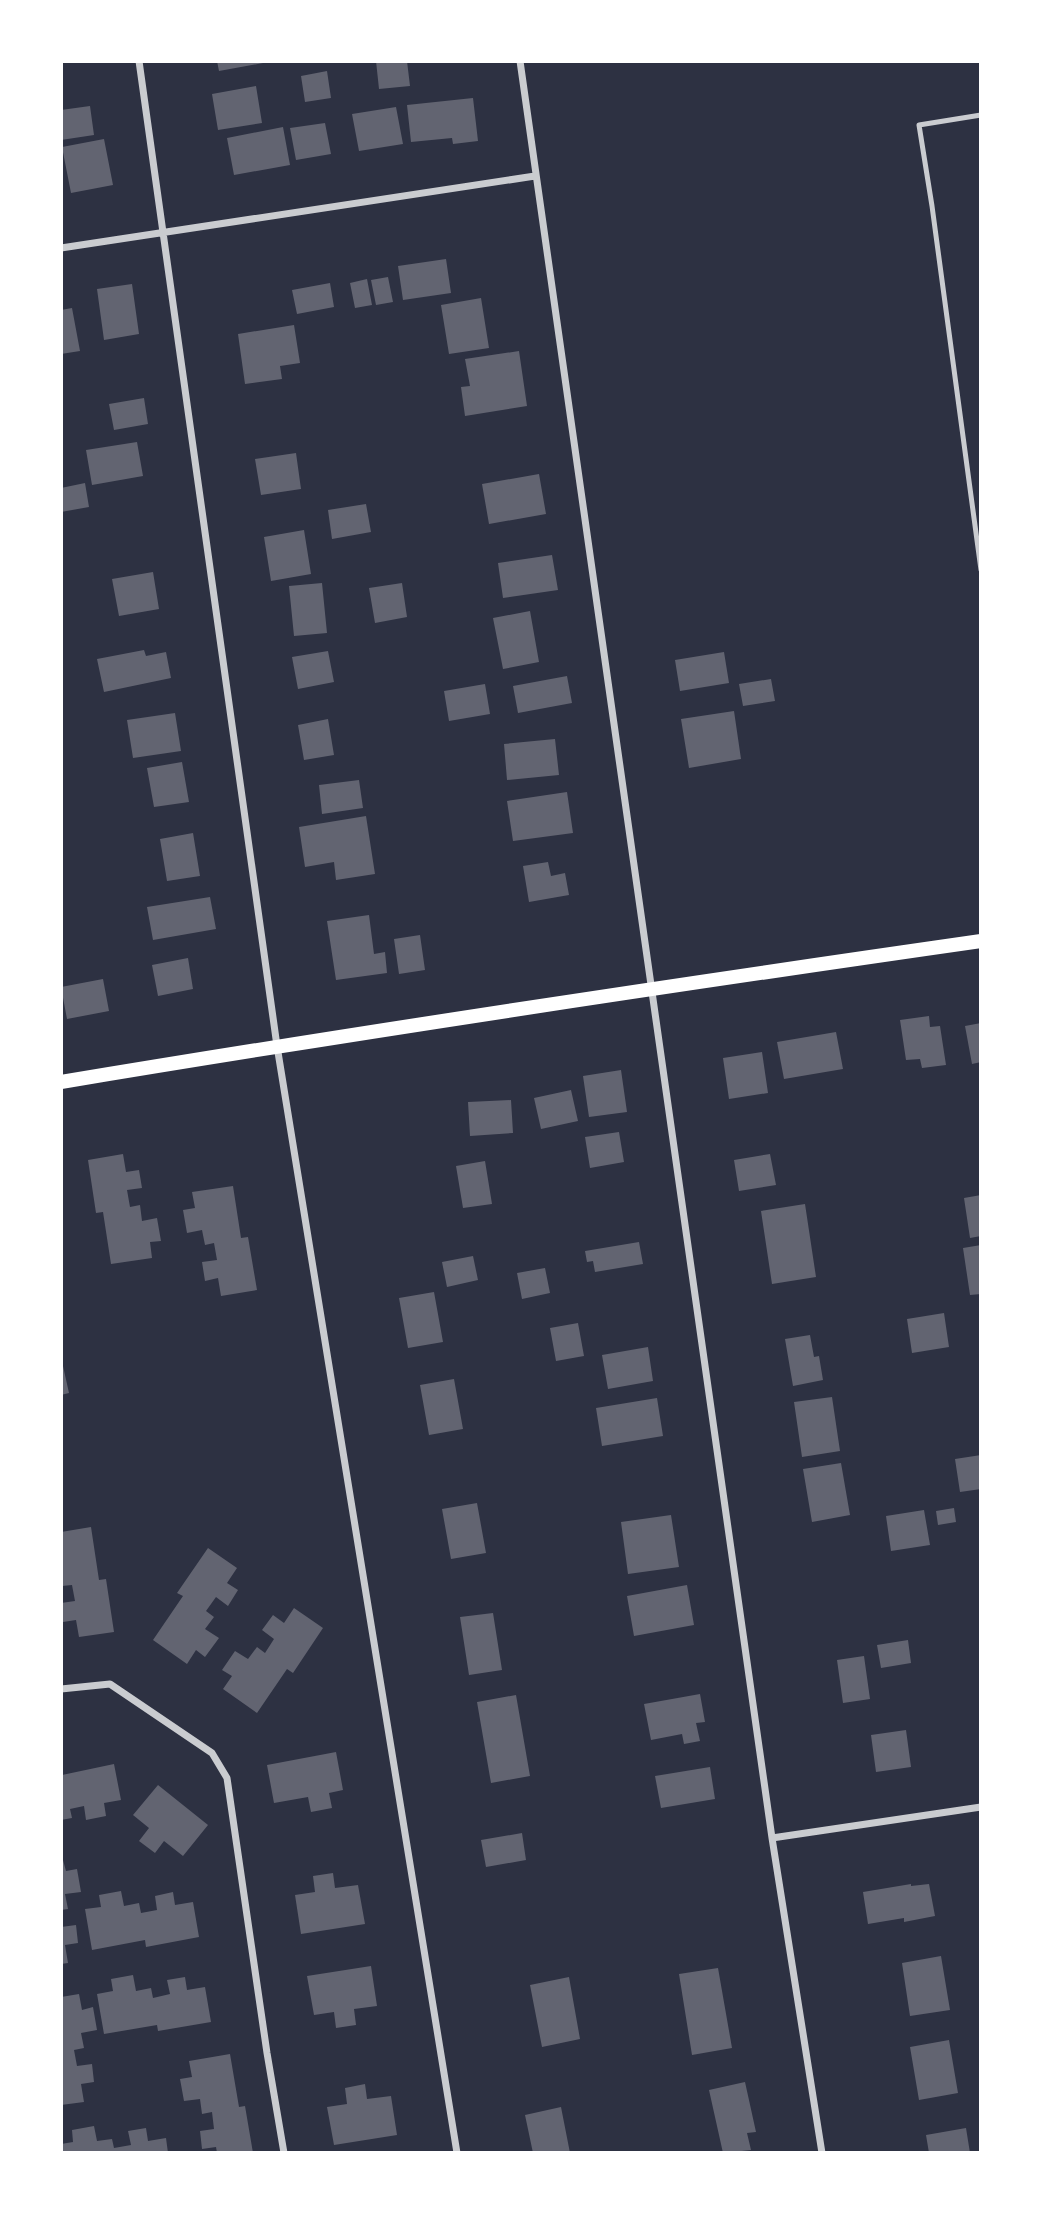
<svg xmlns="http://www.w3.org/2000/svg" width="1042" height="2214" font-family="'Crimson Pro',serif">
<rect width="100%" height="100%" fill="#2d3142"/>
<path fill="#626471" d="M 217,61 L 263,61 L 263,63 L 219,71 Z
M 376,61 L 407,61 L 410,86 L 379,89 Z
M 327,71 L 331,98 L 305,102 L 301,76 Z
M 256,86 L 262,123 L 218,130 L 212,94 Z
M 473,98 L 478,141 L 453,144 L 452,138 L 411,142 L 407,105 Z
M 90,106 L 94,135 L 61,140 L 61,110 Z
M 396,107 L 403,144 L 359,151 L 352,114 Z
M 325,123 L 331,154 L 296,160 L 290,128 Z
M 283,127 L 290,165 L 234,175 L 227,138 Z
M 104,139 L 113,185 L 71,193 L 62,147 Z
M 446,259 L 451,293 L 403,300 L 398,266 Z
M 388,277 L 393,302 L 376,305 L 371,280 Z
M 367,279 L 372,305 L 355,308 L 350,283 Z
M 330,283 L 334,307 L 297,314 L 292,290 Z
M 132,284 L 139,334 L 104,340 L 97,289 Z
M 481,298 L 489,348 L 449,354 L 441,305 Z
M 72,308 L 80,351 L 61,354 L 61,310 Z
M 294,325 L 300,363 L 280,366 L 282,379 L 245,384 L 238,334 Z
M 519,351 L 527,406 L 465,416 L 461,387 L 470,386 L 465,359 Z
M 144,398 L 148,424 L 114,430 L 109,404 Z
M 137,442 L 143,476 L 92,485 L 86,450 Z
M 296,453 L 301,489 L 261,495 L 255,459 Z
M 539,474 L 546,514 L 489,524 L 482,484 Z
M 85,483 L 89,507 L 61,512 L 61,488 Z
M 366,504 L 371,532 L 332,539 L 328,510 Z
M 304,530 L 311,574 L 271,581 L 264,537 Z
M 552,555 L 558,590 L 503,598 L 498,563 Z
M 153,572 L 159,609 L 119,616 L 112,579 Z
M 322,583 L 327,633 L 294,636 L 289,586 Z
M 402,583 L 407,617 L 375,623 L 369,588 Z
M 530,611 L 539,662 L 503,669 L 493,618 Z
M 144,650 L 146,656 L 166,652 L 171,678 L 104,692 L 97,659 Z
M 328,651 L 334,682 L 298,689 L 292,657 Z
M 724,652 L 729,683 L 680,691 L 675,660 Z
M 567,676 L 572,703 L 518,713 L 513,686 Z
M 771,679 L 775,701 L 743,706 L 739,684 Z
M 485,684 L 490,714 L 449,721 L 444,691 Z
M 734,711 L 741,759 L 689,768 L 681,719 Z
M 175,713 L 181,751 L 133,758 L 127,720 Z
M 328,719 L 334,755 L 304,760 L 298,725 Z
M 555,739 L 559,775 L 507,780 L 504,744 Z
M 182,762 L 189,802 L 154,807 L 147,768 Z
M 359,780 L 363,808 L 322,814 L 319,785 Z
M 567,792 L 573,833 L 513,841 L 507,801 Z
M 366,816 L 375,874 L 336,880 L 334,862 L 305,867 L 299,827 Z
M 193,833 L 200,876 L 167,881 L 160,839 Z
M 548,862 L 551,876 L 565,873 L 569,895 L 529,902 L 523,866 Z
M 210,897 L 216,929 L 153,940 L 147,907 Z
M 369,915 L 374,954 L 385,952 L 387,973 L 336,980 L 327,921 Z
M 420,935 L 425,970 L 399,974 L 394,939 Z
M 188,958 L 193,989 L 158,996 L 152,965 Z
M 103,979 L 109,1011 L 67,1019 L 61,987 Z
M 929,1016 L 930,1027 L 940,1026 L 946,1065 L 922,1068 L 920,1059 L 906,1060 L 900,1020 Z
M 981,1023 L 981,1062 L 972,1064 L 965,1026 Z
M 836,1032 L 843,1069 L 784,1079 L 777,1042 Z
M 762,1052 L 768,1093 L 729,1099 L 723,1058 Z
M 621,1070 L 627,1112 L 589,1117 L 583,1076 Z
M 571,1090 L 578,1121 L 541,1129 L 534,1098 Z
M 511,1100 L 513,1133 L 470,1136 L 468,1102 Z
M 619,1132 L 624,1162 L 590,1168 L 585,1137 Z
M 123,1154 L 126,1172 L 139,1170 L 142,1188 L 127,1190 L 130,1207 L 140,1205 L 142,1221 L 157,1218 L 161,1241 L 150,1242 L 152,1258 L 111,1264 L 103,1212 L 96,1213 L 88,1160 Z
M 770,1154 L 776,1185 L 739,1191 L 734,1160 Z
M 485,1161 L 492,1204 L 463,1208 L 456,1166 Z
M 233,1186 L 241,1238 L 248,1237 L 257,1290 L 221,1296 L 218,1278 L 205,1281 L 202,1262 L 217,1260 L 214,1243 L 205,1245 L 202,1230 L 187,1233 L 183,1210 L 195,1208 L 192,1192 Z
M 981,1195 L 981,1236 L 970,1238 L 964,1198 Z
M 805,1204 L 816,1277 L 772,1284 L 761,1211 Z
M 639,1242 L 643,1264 L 595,1272 L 593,1261 L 587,1262 L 585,1251 Z
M 981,1245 L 981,1294 L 970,1295 L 963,1248 Z
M 473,1256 L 478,1280 L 447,1287 L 442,1262 Z
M 545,1268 L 550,1293 L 522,1299 L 517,1273 Z
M 434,1292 L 443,1342 L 408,1348 L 399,1298 Z
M 944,1313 L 949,1347 L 912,1353 L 907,1319 Z
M 578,1323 L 584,1356 L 556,1361 L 550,1328 Z
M 810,1335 L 814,1357 L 819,1356 L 823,1380 L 793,1386 L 785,1339 Z
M 648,1347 L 653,1381 L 608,1389 L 602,1355 Z
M 61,1357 L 69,1393 L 61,1395 Z
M 454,1379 L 463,1429 L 429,1435 L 420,1385 Z
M 832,1397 L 840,1451 L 802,1457 L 794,1402 Z
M 657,1398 L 663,1436 L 602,1446 L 596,1408 Z
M 981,1455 L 981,1489 L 960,1492 L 955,1459 Z
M 841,1463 L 850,1515 L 812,1522 L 803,1469 Z
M 477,1503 L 486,1553 L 451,1559 L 442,1509 Z
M 954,1508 L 956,1522 L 938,1525 L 936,1511 Z
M 924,1510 L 930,1545 L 891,1551 L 886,1516 Z
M 671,1515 L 679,1567 L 628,1574 L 621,1522 Z
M 91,1527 L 99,1580 L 106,1579 L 114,1632 L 79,1637 L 76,1620 L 63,1622 L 61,1611 L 61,1603 L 75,1601 L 72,1585 L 62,1586 L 61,1532 Z
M 208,1548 L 237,1568 L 227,1583 L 238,1590 L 228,1606 L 216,1597 L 206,1611 L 214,1617 L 205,1629 L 219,1638 L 205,1657 L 196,1650 L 187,1664 L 153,1640 L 183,1596 L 177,1593 Z
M 687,1585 L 694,1625 L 634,1636 L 627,1596 Z
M 294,1608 L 323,1628 L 293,1673 L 287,1669 L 257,1713 L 223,1689 L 232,1676 L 222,1670 L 235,1651 L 248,1659 L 257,1647 L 265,1653 L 274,1639 L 262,1630 L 273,1615 L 284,1623 Z
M 493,1613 L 502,1670 L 469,1675 L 460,1617 Z
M 908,1640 L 911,1663 L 881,1668 L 877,1645 Z
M 864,1656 L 870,1699 L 843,1703 L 837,1660 Z
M 700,1694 L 705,1722 L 696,1723 L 700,1741 L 684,1744 L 682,1734 L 651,1740 L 644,1704 Z
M 516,1695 L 530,1776 L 491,1783 L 477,1702 Z
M 906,1730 L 911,1767 L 876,1772 L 871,1735 Z
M 336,1752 L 343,1790 L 329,1793 L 332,1808 L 311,1812 L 308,1797 L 274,1803 L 267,1765 Z
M 114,1764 L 121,1800 L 104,1803 L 106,1816 L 86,1820 L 84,1806 L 70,1809 L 72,1818 L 61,1820 L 62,1775 Z
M 710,1767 L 715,1799 L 661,1808 L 655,1776 Z
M 158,1785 L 208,1825 L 183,1856 L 164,1841 L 155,1853 L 139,1841 L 149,1828 L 133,1815 Z
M 522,1833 L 526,1860 L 486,1867 L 481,1840 Z
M 61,1853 L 66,1871 L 77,1869 L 81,1892 L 65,1894 L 68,1909 L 61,1910 Z
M 333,1873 L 335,1888 L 358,1885 L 365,1924 L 301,1934 L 295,1895 L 315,1892 L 313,1876 Z
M 911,1884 L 911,1886 L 929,1884 L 935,1916 L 904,1922 L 904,1918 L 868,1924 L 863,1892 Z
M 121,1891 L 124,1906 L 139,1903 L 141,1913 L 157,1910 L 155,1896 L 173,1892 L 175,1905 L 193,1902 L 199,1937 L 146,1947 L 145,1940 L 92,1950 L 85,1909 L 101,1907 L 99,1895 Z
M 76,1925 L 78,1943 L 65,1945 L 68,1963 L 61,1964 L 61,1927 Z
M 941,1956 L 950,2010 L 910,2016 L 902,1963 Z
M 371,1966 L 377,2006 L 354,2009 L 356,2025 L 336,2028 L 334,2012 L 314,2015 L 307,1976 Z
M 718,1968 L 732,2048 L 692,2055 L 679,1974 Z
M 133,1975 L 136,1991 L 151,1988 L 153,1998 L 170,1994 L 167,1980 L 185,1977 L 187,1990 L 205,1987 L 211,2022 L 158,2031 L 157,2025 L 104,2034 L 97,1994 L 113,1991 L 111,1979 Z
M 569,1977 L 580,2039 L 542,2047 L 530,1985 Z
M 79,1994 L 82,2010 L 93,2007 L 97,2030 L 81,2033 L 84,2048 L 74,2050 L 77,2066 L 92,2064 L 94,2082 L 81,2084 L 84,2102 L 61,2105 L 61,1997 Z
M 949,2040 L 958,2093 L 919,2100 L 910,2047 Z
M 230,2054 L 239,2107 L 245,2106 L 253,2153 L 217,2153 L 216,2147 L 202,2149 L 200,2131 L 214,2129 L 212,2112 L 202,2114 L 200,2099 L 184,2101 L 180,2079 L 192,2077 L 189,2061 Z
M 745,2082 L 756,2132 L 747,2133 L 751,2150 L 723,2153 L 709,2090 Z
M 365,2084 L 367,2099 L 391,2096 L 397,2135 L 334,2145 L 327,2107 L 347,2104 L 345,2088 Z
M 561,2107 L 570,2153 L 533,2153 L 525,2115 Z
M 94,2126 L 97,2141 L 112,2139 L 114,2148 L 131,2145 L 128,2131 L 146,2128 L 148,2141 L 166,2138 L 168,2153 L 61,2153 L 61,2144 L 73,2142 L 72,2130 Z
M 966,2128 L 970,2153 L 929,2153 L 926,2135 Z"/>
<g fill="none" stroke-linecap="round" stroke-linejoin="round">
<path stroke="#caccd0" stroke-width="5" d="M 981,115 L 919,125 L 932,206 L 981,570"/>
<path stroke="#caccd0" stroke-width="7" d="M 139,61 L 277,1046 L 457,2153
M 520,61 L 772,1838 L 822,2153
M 61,248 L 535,176
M 61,1689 L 110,1684 L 212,1753 L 227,1778 L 267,2053 L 284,2153
M 772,1838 L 981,1807"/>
<path stroke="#fff" stroke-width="14" d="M 61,1082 C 367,1031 674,985 981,941"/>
</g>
<rect width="1042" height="2214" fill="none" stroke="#ffffff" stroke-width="126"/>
</svg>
